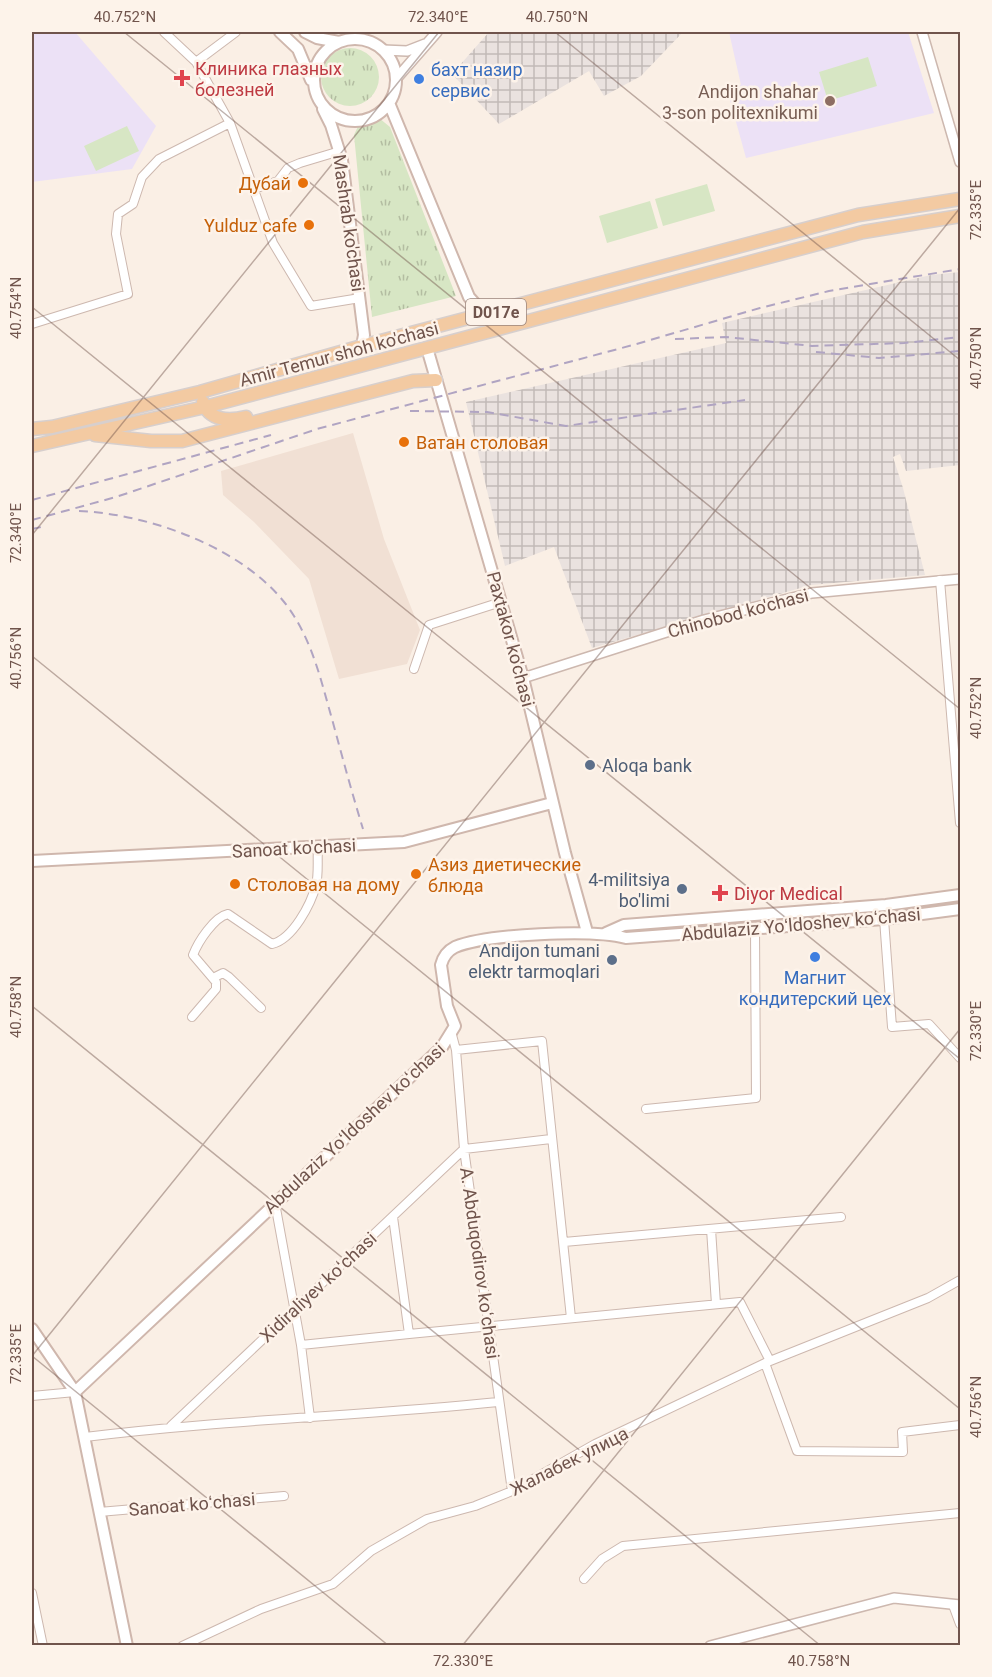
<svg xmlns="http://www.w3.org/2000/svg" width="992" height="1677" font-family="Roboto,sans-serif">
<defs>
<pattern id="industrial-grid" width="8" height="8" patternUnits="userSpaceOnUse" patternTransform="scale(1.5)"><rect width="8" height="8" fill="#eae2df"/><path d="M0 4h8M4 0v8" fill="none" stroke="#c2bab7"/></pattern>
<pattern id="grass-tufts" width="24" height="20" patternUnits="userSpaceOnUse" patternTransform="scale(1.5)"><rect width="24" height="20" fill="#d7e6c4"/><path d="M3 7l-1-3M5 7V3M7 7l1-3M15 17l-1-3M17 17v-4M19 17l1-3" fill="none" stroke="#b3bda1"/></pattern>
</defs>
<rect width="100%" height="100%" fill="#faefe5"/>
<path fill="#f1e0d4" d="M 353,433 L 384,539 L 420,630 L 407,664 L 339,679 L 309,579 L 254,522 L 223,495 L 221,471 Z"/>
<path fill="url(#industrial-grid)" d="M 489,32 L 683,32 L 641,76 L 604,96 L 589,71 L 499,124 L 452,74 Z
M 960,272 L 960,465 L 906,471 L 900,454 L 893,457 L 903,488 L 925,575 L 811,585 L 592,648 L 554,547 L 505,566 L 466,402 L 726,343 L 722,323 L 931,275 Z"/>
<path fill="#ece1f6" d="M 32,32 L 75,32 L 156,126 L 132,169 L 32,182 Z
M 729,32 L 908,32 L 934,113 L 746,158 L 727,89 L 741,85 Z"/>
<path fill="url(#grass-tufts)" d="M321 77a29 29 0 1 1 58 0a29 29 0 1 1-58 0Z
M 379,118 L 390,127 L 456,296 L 372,317 L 354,135 L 360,122 Z"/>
<path fill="#d7e6c4" d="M 868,57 L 877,86 L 828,101 L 819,72 Z
M 127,126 L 139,151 L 96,171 L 84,146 Z
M 707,184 L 715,211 L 663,226 L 655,199 Z
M 650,201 L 658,228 L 607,243 L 599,216 Z"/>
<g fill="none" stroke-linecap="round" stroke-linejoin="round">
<g stroke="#cdb8af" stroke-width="10">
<path id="minor" d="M 164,32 L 196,62 L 236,32
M 230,123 L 273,243 L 311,306 L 360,298
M 254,189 L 278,181 L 288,168 L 300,163 L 340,151
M 32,324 L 128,294 L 116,234 L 118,214 L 133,204 L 142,177 L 159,159 L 230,123 L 196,62
M 940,580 L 960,823
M 414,669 L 429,625 L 501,602
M 884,919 L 892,1027 L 929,1024 L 960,1058
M 213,978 L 223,973 L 229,977 L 261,1008
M 192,1017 L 216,989 L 216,982 L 193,955 C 198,942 214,917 228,914 L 272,944 C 293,939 311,904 316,885 C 319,873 317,859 318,847
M 452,1035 L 456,1050 L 464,1149 L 512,1491
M 456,1050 L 542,1041 L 571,1318
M 646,1109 L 756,1098 L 755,928
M 275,1203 L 301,1345 L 310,1418
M 711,1229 L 716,1304
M 564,1242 L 841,1217
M 409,1334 L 740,1302 L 770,1361
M 301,1345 L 409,1334 L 393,1217
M 765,1363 L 797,1451 L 903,1452 L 902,1432 L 960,1425
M 32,1396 L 75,1392
M 171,1426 L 464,1149 L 551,1139
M 85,1437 C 222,1420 361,1416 498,1402
M 99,1512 L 284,1496
M 584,1579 L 602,1559 L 623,1546 L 960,1513
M 32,1593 L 43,1646
M 953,1605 L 960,1624
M 182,1646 L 261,1609 L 333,1584 L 371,1551 L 427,1519 L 475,1506 L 512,1491 L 595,1444 L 765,1363 L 928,1298 L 960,1280"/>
</g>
<g stroke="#cdb8af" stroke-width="12">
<path id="tertiary" d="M 922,32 L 960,162
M 383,50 L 407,51 L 425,44
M 396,79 L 437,32
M 523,678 L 704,620 L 812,593 L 960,579
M 710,1646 L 894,1598 L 960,1605"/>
</g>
<g stroke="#cfb7ad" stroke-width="14">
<path id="secondary" d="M 280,32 L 298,49 L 311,80
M 305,32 L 317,38 L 339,42
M314 80a41 41 0 1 1 82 0a41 41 0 1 1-82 0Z
M 389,103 L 469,297 L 485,315
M 323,109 L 331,125 L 342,160 L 364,335 L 362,346
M 427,348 L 523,678 L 565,853 L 587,932
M 32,861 L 404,842 L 552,803
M 606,933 L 624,925 L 886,905 L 960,895
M 32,1329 L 75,1392 L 127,1646
M 75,1392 L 442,1047 L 455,1026 L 447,1006 L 441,965 C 443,957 447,951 455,947 C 487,934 592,929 626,938 L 884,919 L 960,909"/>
</g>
<g stroke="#d7cfcd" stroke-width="15">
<path id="primary" d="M 203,402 C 209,421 229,421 246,417
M 32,429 L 52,427 L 200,392 L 362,346 L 858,215 L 960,199
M 95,435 L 151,441 L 182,441 L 413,381 L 436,380
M 32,446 L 205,407 L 863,232 L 960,216"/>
</g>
<use href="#minor" stroke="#fff" stroke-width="8"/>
<use href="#tertiary" stroke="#fff" stroke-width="9"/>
<use href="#secondary" stroke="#fff" stroke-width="10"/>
<use href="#primary" stroke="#f3caa2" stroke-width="12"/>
<path stroke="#b0a4c2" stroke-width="2" stroke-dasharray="9 6" stroke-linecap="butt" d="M 675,339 L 726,337 L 812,346 L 904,343 L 960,337
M 816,352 L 879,358 L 960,351
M 410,411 L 487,412 L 566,426 L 745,400
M 32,500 L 271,435
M 79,511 C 152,514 254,551 294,616 C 314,648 322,684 332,719 C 342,756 352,793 363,829
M 32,520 L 116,497 L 317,429 L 633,345 L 760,308 L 829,291 L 960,269
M 32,529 L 46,526"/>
</g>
<path fill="none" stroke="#70544c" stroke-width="1.5" stroke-opacity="0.45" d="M 124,32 L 960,709M 555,32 L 960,360M 32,307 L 960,1059M 32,535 L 439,32M 32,656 L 960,1409M 32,1006 L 821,1646M 32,1356 L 960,208M 32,1356 L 389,1646M 462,1646 L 960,1029"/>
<g fill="#e0444e" stroke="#fdf3ea" stroke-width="2">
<path d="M179 69h6v6h6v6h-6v6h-6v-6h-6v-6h6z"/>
<path d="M717 884h6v6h6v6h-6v6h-6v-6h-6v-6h6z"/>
</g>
<g fill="#3f7fe0" stroke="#fdf3ea" stroke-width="2">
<circle cx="419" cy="79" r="6"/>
<circle cx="815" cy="957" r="6"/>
</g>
<circle fill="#8d6e63" stroke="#fdf3ea" stroke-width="2" cx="830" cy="101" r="6"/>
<g fill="#e8710a" stroke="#fdf3ea" stroke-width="2">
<circle cx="303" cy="183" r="6"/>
<circle cx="309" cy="225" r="6"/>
<circle cx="404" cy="442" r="6"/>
<circle cx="416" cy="874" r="6"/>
<circle cx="235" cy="884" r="6"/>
</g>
<g fill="#5c6f8a" stroke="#fdf3ea" stroke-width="2">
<circle cx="590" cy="765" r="6"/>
<circle cx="682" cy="889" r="6"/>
<circle cx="612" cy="960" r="6"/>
</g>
<g text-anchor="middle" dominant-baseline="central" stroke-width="5" stroke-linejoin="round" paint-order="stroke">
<rect fill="#fdf3ea" stroke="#9a847b" stroke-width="1.5" x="466" y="299" width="60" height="26" rx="4.5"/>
<g font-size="16" font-weight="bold" fill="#70544c">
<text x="496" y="312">D017e</text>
</g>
<g font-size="18" fill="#be3a42" stroke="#fdf3ea" text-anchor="start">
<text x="195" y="68">Клиника глазных<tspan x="195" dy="21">болезней</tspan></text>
<text x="734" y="893">Diyor Medical</text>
</g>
<g font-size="18" fill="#366cbe" stroke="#fdf3ea" text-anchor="start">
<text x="431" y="69">бахт назир<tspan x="431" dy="21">сервис</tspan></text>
<text x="815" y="977" text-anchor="middle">Магнит<tspan x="815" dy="21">кондитерский цех</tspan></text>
</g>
<g font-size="18" fill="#785e54" stroke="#fdf3ea" text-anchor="end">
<text x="818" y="91">Andijon shahar<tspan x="818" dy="21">3-son politexnikumi</tspan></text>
</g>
<g font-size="18" fill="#c56008" stroke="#fdf3ea" text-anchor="start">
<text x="291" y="183" text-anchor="end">Дубай</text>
<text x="297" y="225" text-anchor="end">Yulduz cafe</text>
<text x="416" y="442">Ватан столовая</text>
<text x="428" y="864">Азиз диетические<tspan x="428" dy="21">блюда</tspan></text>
<text x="247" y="884">Столовая на дому</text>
</g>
<g font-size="18" fill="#70544c" stroke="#fdf3ea">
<text transform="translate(349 223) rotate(82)">Mashrab ko'chasi</text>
<text transform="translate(339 354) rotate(-15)">Amir Temur shoh ko'chasi</text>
<text transform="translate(738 613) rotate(-15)">Chinobod ko'chasi</text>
<text transform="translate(511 639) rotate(75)">Paxtakor ko'chasi</text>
<text transform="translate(294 848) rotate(-3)">Sanoat ko'chasi</text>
<text transform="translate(801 924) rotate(-5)">Abdulaziz Yoʻldoshev koʻchasi</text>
<text transform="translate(354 1128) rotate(-43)">Abdulaziz Yoʻldoshev koʻchasi</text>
<text transform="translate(480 1263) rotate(82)">A. Abduqodirov koʻchasi</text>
<text transform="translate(318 1287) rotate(-43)">Xidiraliyev koʻchasi</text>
<text transform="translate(569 1461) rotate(-27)">Жалабек улица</text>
<text transform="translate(192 1504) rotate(-5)">Sanoat koʻchasi</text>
</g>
<g font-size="18" fill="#4e5e75" stroke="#fdf3ea" text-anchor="end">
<text x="602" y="765" text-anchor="start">Aloqa bank</text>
<text x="670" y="879">4-militsiya<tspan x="670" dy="21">bo'limi</tspan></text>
<text x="600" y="950">Andijon tumani<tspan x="600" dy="21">elektr tarmoqlari</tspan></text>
</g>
</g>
<rect width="992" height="1677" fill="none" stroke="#fdf3ea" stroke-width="66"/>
<rect x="33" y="33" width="926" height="1611" fill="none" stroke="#70544c" stroke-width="2"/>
<g font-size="15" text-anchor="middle" fill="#70544c">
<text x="125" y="22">40.752°N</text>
<text x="438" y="22">72.340°E</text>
<text x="557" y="22">40.750°N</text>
<text transform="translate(976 210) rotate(-90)" y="5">72.335°E</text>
<text transform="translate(16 308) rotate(-90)" y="5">40.754°N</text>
<text transform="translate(976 358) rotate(-90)" y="5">40.750°N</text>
<text transform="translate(16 533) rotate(-90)" y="5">72.340°E</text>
<text transform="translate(16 658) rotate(-90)" y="5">40.756°N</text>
<text transform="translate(976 708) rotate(-90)" y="5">40.752°N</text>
<text transform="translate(16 1007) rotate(-90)" y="5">40.758°N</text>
<text transform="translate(976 1031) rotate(-90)" y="5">72.330°E</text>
<text transform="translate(16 1354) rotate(-90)" y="5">72.335°E</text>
<text transform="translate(976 1407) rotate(-90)" y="5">40.756°N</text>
<text x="463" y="1666">72.330°E</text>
<text x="819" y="1666">40.758°N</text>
</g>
</svg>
